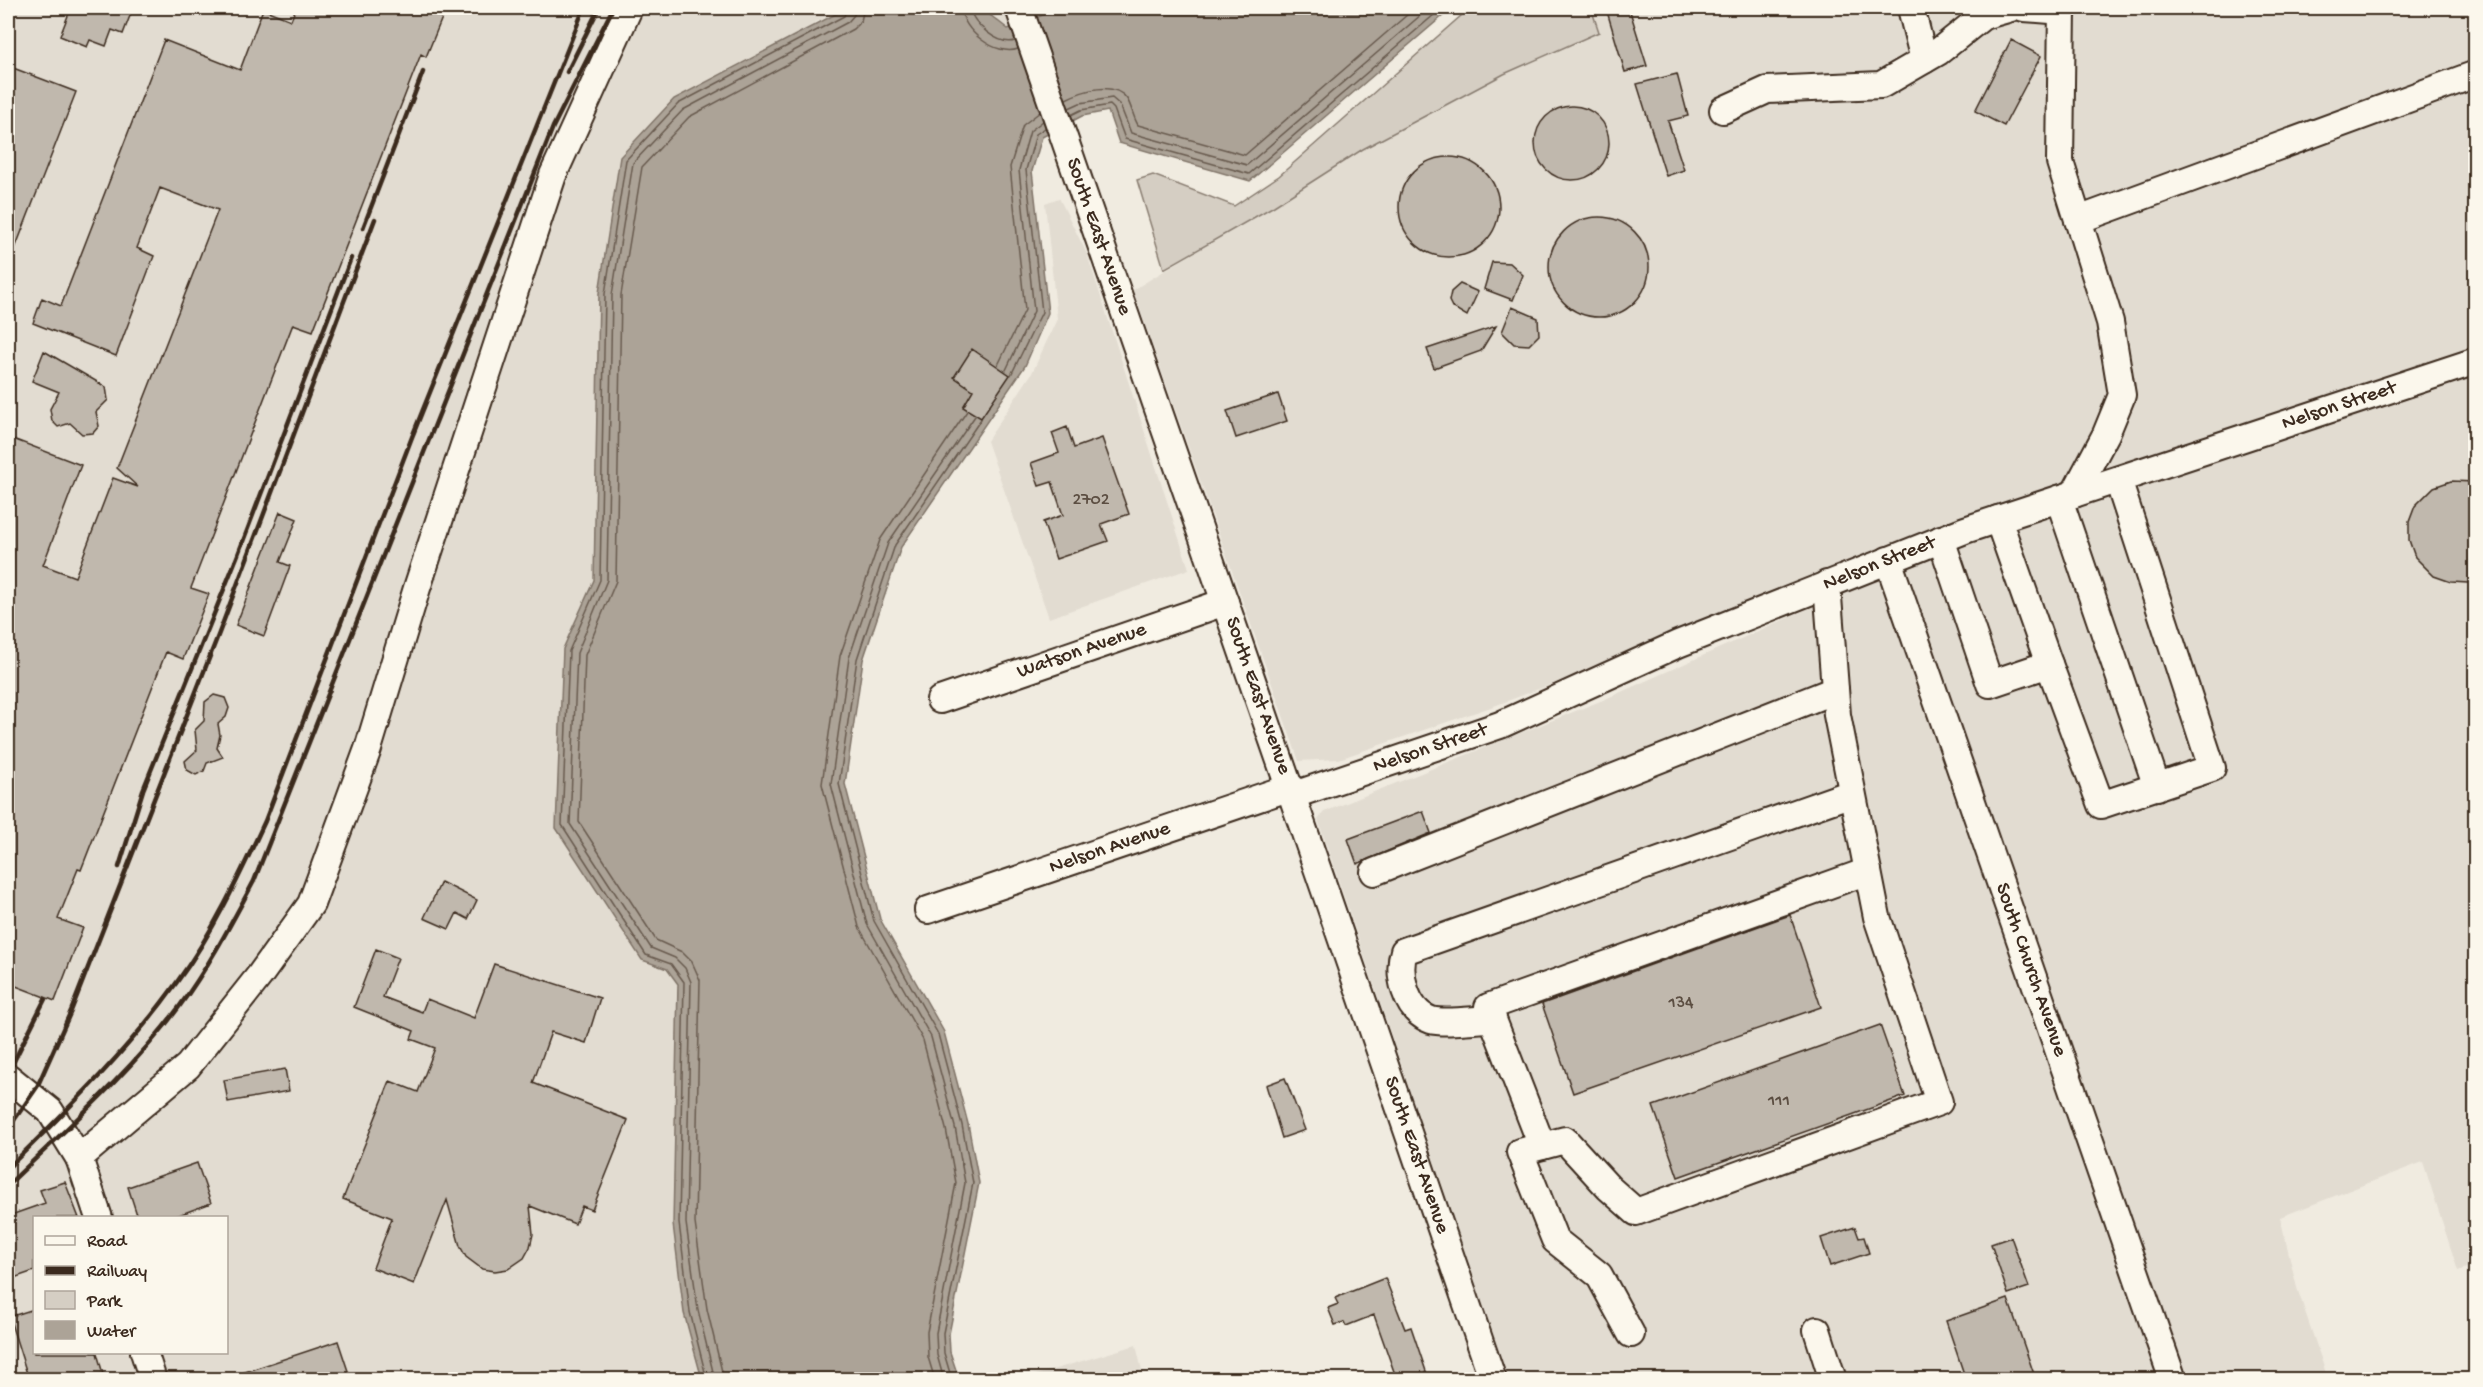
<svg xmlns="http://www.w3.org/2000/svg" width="2483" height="1387" font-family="'Gochi Hand',sans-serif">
<rect width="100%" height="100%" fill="#f0ebe0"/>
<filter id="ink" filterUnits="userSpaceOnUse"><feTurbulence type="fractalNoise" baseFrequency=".0167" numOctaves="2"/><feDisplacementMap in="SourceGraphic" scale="12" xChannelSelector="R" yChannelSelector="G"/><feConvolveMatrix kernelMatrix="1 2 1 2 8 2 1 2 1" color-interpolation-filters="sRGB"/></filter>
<g filter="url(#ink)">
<path fill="#e2dcd1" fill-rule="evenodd" d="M 8,8 L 847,8 L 816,22 L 621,156 L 599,293 L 594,580 L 563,649 L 556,827 L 647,963 L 667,969 L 678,984 L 673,1224 L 684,1313 L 702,1379 L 8,1379 ZM 34,1218 L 226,1218 L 226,1352 L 34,1352 Z
M 981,8 L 1060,8 L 1008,30 Z
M 1591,8 L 2475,8 L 2475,348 L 1960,518 L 1874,551 L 1742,612 L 1494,706 L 1339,759 L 1299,761 L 1133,290 L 1363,149 L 1504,74 L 1599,32 Z
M 1059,198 L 1087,254 L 1189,569 L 1049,618 L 987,441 L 1032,373 L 1057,319 L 1045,203 Z
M 2475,375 L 2475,1265 L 2458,1271 L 2423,1162 L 2280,1217 L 2297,1288 L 2328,1379 L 2179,1379 L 1903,568 L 1969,542 Z
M 1882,576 L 2062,1081 L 2159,1379 L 1843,1379 L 1821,1314 L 1807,1318 L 1826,1379 L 1508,1379 L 1318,820 L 1324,812 L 1603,700 Z
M 1136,1345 L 1144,1379 L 1022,1379 Z"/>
<path fill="#d5cec3" stroke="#887c70" stroke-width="1.5" d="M 1470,8 L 1591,8 L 1599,32 L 1504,74 L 1363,149 L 1274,206 L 1164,269 L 1137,180 L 1153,175 L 1234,206 L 1279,176 Z"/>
<path fill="#aca397" stroke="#7f7367" stroke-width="1.5" d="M 847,8 L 981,8 L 1008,29 L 1060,8 L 1452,8 L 1250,181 L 1119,143 L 1108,111 L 1082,116 L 1042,137 L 1032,171 L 1048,313 L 1025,366 L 901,547 L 863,660 L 845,784 L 880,919 L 944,1032 L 968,1124 L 979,1183 L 949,1334 L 950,1352 L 959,1379 L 702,1379 L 684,1313 L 673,1224 L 678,984 L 667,969 L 642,960 L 556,828 L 563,649 L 594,580 L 599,293 L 620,157 L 674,99 Z"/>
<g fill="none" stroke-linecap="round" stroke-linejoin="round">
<path stroke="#685a4e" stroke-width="1.5" d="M 961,8 C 962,30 996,57 1018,49
M 970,8 C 972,24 999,46 1015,41
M 1066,99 C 1082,91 1114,80 1127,99 C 1132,107 1133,117 1138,125 L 1245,155 L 1415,8
M 1069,108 L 1080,103 L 1112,98 L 1120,105 L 1131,133 L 1247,165 L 1429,8
M 1071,115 L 1081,110 L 1110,105 L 1114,109 L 1125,139 L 1249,174 L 1442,8
M 998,365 L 1025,310 L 1010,167 L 1023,125 L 1040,112
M 1006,370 L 1034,311 L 1019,170 L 1030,131 L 1043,121
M 1011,375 L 1042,312 L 1026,170 L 1036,134 L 1045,128
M 707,1380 L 690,1312 L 679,1223 L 684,982 L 671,964 L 646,955 L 562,825 L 569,651 L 600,580 L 605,294 L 626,160 L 678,104 L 844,16 L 847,8
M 715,1380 L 698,1310 L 686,1223 L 691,982 L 685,968 L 675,958 L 651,948 L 570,824 L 577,653 L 607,580 L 612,295 L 633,163 L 683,110 L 848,22 L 854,15 L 855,8
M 724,1380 L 707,1309 L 695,1223 L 700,980 L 692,962 L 682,952 L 656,940 L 579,822 L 585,655 L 616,581 L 621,295 L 642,167 L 689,117 L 853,29 L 861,21 L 864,8
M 935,1380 L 928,1357 L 927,1332 L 956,1183 L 946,1129 L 923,1040 L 859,927 L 822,784 L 840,656 L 880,540 L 967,411
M 944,1380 L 937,1355 L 936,1333 L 965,1183 L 955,1127 L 931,1037 L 867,924 L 831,784 L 849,658 L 888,543 L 975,416
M 952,1380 L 944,1353 L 943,1333 L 973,1183 L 962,1125 L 938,1034 L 874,921 L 839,784 L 857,659 L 895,545 L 981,419"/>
</g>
<path fill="#c0b8ad" stroke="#3b2a1e" stroke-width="1.5" d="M 71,8 L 133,8 L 123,34 L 112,30 L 106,46 L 90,40 L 87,47 L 60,36 Z
M 296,8 L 446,8 L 426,57 L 421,54 L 313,331 L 293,324 L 191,588 L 209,594 L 183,659 L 166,652 L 81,870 L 78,869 L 58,919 L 83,928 L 55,1001 L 8,983 L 8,437 L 81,465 L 43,565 L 75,577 L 113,478 L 138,487 L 117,468 L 218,210 L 160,188 L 137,248 L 154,256 L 116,356 L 33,323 L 42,298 L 61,306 L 164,40 L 240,70 L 263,9 L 291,20 Z
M 1606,8 L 1629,8 L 1647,66 L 1625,72 Z
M 2011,40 L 2041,56 L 2004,126 L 1975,111 Z
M 8,66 L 76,92 L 9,264 L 8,264 Z
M 1677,74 L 1688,116 L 1668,121 L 1684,170 L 1666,176 L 1637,84 Z
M1535 143a37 37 0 1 1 74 0a37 37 0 1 1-74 0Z
M1399 207a50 50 0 1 1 100 0a50 50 0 1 1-100 0Z
M1549 267a50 50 0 1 1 100 0a50 50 0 1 1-100 0Z
M 1492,262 L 1510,263 L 1523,275 L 1513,300 L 1484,289 Z
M 1460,284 L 1478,292 L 1467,316 L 1452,307 L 1449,301 L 1451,292 Z
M 1512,307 L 1538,318 L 1539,335 L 1529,345 L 1514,344 L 1502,332 Z
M 1496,326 L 1481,351 L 1434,368 L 1427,349 Z
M 972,349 L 1010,375 L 981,418 L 963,407 L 973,390 L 954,377 Z
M 44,351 L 106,387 L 108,400 L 96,412 L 99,426 L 93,433 L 82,434 L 70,423 L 58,427 L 52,421 L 50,409 L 59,392 L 32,381 Z
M 1278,394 L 1287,421 L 1236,438 L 1227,411 Z
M 1067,427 L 1074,448 L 1102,438 L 1129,514 L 1101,524 L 1108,541 L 1056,559 L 1043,522 L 1063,515 L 1052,482 L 1039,486 L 1031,463 L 1059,453 L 1052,433 Z
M 2451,481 L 2475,482 L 2475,581 L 2468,583 L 2451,582 L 2434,576 L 2415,557 L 2409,540 L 2409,522 L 2415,506 L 2434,487 Z
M 280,512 L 297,519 L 280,562 L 290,566 L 264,636 L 236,625 Z
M 214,695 L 225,698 L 229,708 L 226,717 L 218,724 L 220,735 L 217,748 L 223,757 L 207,763 L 204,771 L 196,775 L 187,770 L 185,761 L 197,750 L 195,730 L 204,721 L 205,702 Z
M 1423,811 L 1431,833 L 1357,864 L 1348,839 Z
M 441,882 L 477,900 L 468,919 L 457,913 L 449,929 L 424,918 Z
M 1790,915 L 1821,1007 L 1573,1093 L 1542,1004 Z
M 376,949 L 398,958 L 383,997 L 422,1012 L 427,999 L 474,1018 L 494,964 L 600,998 L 586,1043 L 551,1032 L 533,1083 L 628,1120 L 592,1210 L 582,1206 L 575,1224 L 530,1206 L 533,1234 L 530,1247 L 524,1258 L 508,1269 L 495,1271 L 482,1269 L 466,1257 L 460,1246 L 447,1200 L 414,1284 L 373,1268 L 392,1218 L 343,1199 L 390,1081 L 418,1092 L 435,1048 L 411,1039 L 414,1031 L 354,1007 Z
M 1880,1025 L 1905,1096 L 1678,1177 L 1653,1106 Z
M 285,1069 L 289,1091 L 228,1102 L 224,1080 Z
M 1285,1078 L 1305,1130 L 1282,1138 L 1266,1085 Z
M 197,1163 L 211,1203 L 171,1218 L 138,1218 L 128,1187 Z
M 65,1182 L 79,1218 L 34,1218 L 34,1271 L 8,1280 L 8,1216 L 45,1203 L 40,1190 Z
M 1855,1227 L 1859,1238 L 1864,1237 L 1869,1253 L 1830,1266 L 1821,1238 Z
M 2011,1237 L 2029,1287 L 2008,1294 L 1991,1244 Z
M 1385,1278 L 1405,1329 L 1411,1327 L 1429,1380 L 1397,1380 L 1374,1315 L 1346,1326 L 1344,1322 L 1335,1325 L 1328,1308 L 1338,1304 L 1335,1298 Z
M 2008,1299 L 2036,1380 L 1966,1380 L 1946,1321 Z
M 34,1309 L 34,1353 L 97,1353 L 103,1374 L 85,1380 L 29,1380 L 9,1317 Z
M 338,1341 L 351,1380 L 234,1380 L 233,1376 Z"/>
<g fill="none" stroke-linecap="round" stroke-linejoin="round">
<g stroke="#3b2a1e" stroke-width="30">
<g id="minor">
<path id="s1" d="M 1019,8 C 1177,465 1337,922 1493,1380"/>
<path d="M 1911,8 L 1924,60"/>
<path d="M 2024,8 L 2063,11"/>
<path d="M 2062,8 L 2060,162 L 2110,322 L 2122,395 L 2106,434 L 2074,494"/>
<path d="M 1723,110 L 1767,90 L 1881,85 L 1938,52 L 1983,16 L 2011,8"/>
<path d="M 2078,220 L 2476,74"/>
<path d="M 2059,499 L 2157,787"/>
<path d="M 1998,519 L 2049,664"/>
<path d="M 1941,539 L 1990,684 L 2049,664 L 2101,805 L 2212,768 L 2118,480"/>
<path id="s2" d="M 1888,560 L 2173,1380"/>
<path id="s3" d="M 940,700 L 1225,602"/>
<path id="s4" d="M 1294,795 L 1500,725 L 1678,644 L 1965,530 L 2476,361"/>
<path d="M 1374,872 L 1835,690"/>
<path id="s5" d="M 928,910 L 1291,787"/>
<path d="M 1493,1019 C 1477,1019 1445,1024 1431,1020 C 1405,1011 1397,973 1404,951 L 1852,793"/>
<path d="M 8,1077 L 50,1111 L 79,1158"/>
<path d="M 1542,1146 L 1488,1007 L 1868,871"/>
<path d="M 99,1218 L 79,1158 L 188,1066 L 260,975 L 311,904 L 368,749 L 417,588 L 553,175 L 629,8"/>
<path d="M 1817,1330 L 1833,1380"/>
<path d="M 1631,1334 L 1599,1275 L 1555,1240 L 1520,1152 L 1565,1140 L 1609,1188 L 1636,1212 L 1939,1102 L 1877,917 L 1837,715 L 1827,584"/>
<path d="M 144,1352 L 153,1380"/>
</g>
</g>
<use href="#minor" stroke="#fbf7ec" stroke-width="26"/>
<path stroke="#3b2a1e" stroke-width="4.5" d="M 567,72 L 599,8
M 363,228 L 423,72
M 119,867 L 143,790 L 237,557 L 351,258
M 8,1073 L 45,999
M 8,1129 L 37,1087 L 71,1011 L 219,633 L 375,219
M 8,1168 C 68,1109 128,1051 177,982 C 213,933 239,877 265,821 L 412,437 L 584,8
M 8,1185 C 67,1128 130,1073 179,1007 C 208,968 231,924 254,881 L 553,127 L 613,8"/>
</g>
</g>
<g text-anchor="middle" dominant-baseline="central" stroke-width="5" stroke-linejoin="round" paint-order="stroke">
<g font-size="18" fill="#5c4e42">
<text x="1091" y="500">2702</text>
<text x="1681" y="1003">134</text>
<text x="1779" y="1101">111</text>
</g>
<g font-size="21" fill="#3b2a1e" stroke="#fbf7ec">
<text stroke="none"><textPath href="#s1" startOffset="242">South East Avenue</textPath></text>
<text stroke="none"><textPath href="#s4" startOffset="1116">Nelson Street</textPath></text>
<text stroke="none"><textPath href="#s4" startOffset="630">Nelson Street</textPath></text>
<text stroke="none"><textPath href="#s3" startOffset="150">Watson Avenue</textPath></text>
<text stroke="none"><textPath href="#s1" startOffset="728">South East Avenue</textPath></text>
<text stroke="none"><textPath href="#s4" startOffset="144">Nelson Street</textPath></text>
<text stroke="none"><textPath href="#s5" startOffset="192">Nelson Avenue</textPath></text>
<text stroke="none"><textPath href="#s2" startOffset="434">South Church Avenue</textPath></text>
<text stroke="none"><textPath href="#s1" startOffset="1214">South East Avenue</textPath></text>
</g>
</g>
<rect width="2483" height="1387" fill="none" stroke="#fbf7ec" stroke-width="30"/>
<rect x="15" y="15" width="2453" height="1357" fill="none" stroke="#3b2a1e" stroke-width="2" filter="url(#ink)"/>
<rect x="33" y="1216" width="195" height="138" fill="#fbf7ec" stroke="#aea59a" stroke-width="1.5"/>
<rect x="45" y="1236" width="30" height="9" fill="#fbf7ec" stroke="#aea59a" stroke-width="1.5"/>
<text x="87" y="1246" font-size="18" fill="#3b2a1e">Road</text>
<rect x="45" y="1266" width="30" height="9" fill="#3b2a1e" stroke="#aea59a" stroke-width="1.5"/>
<text x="87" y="1276" font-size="18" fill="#3b2a1e">Railway</text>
<rect x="45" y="1291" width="30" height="18" fill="#d5cec3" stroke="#aea59a" stroke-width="1.5"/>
<text x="87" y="1306" font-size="18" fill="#3b2a1e">Park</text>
<rect x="45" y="1321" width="30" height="18" fill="#aca397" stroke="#aea59a" stroke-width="1.5"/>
<text x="87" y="1336" font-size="18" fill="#3b2a1e">Water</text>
</svg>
